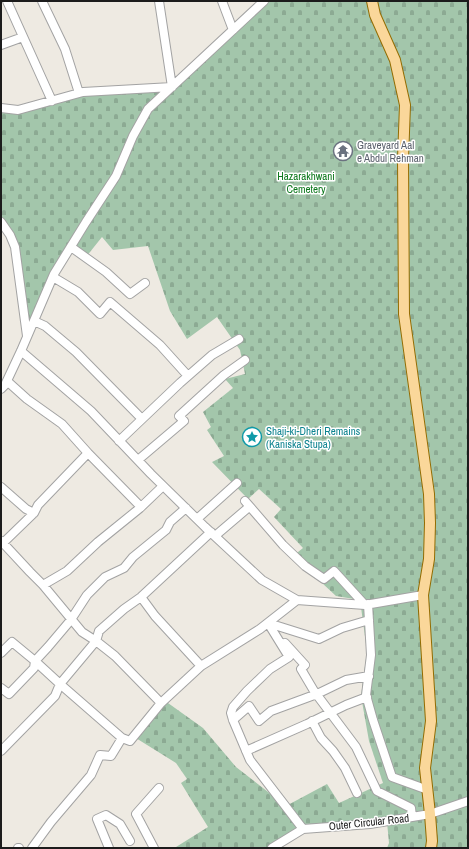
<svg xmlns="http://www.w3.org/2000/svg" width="469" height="849" font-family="'Archivo Narrow',sans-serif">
<defs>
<pattern id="cemetery-stones" width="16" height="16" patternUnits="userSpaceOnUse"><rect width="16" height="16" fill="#a3c6ab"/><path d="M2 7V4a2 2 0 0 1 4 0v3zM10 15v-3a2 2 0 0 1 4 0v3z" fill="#8caa93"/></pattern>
</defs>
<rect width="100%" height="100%" fill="#eeeae2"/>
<path fill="url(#cemetery-stones)" d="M 263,1 L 468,1 L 468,848 L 387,848 L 389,843 L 387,822 L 303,829 L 273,848 L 176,848 L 176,847 L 208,827 L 181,783 L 187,779 L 176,763 L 131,735 L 161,698 L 203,728 L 236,767 L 286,806 L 327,784 L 339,803 L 383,783 L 369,741 L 361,696 L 367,651 L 360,600 L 336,596 L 293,556 L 303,548 L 274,517 L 281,509 L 259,489 L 248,499 L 212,462 L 224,456 L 207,430 L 211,427 L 203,412 L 233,388 L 225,379 L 245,374 L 240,350 L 217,317 L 187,339 L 170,311 L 148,246 L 113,250 L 102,237 L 86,257 L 73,244 L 27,337 L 15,247 L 1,222 L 1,117 L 2,108 L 18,110 L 83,92 L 172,87 Z"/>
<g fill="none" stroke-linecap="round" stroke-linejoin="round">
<g stroke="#a3a3a3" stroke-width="10">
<path id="minor" d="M 7,1 L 52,101
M 42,1 L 65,49 L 79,93
M 222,1 L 233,30
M 1,45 L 23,37
M 1,108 L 18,110 L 83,92 L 172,87 L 159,1
M 1,222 L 10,235 L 15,247 L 27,336
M 71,247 L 106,272 L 130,294 L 145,283
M 53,277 L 78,292 L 100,314 L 110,302 L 160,345 L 188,376
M 34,321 L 45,326 L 76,352 L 142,419
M 21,351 L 91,411 L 151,474 L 205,527 L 262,580 L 297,600 L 365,605 L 423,595
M 7,381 L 27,399 L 62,424 L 88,453
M 1,389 L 5,385 L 21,351 L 54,274 L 86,222 L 116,176 L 133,136 L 148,109 L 264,1
M 119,441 L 180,383 L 212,355 L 239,339
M 138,460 L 184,421 L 179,416 L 224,375 L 245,360
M 1,487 L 26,509 L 34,513
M 245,501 L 283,545 L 305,566 L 324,579 L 334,571 L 365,605
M 197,519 L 237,483
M 215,536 L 249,507
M 1,541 L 3,543 L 34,513 L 38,505 L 88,453 L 141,507
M 3,543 L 30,572 L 43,585 L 82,632 L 96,641 L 115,656 L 161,703
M 43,585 L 67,571 L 98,542 L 140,508 L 163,486
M 141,597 L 155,616 L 201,666
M 368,604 L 371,655 L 366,695 L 373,720 L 392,777 L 428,790
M 285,643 L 305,665 L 301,669 L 314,691 L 356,747 L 377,791 L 411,808 L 412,817
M 1,653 L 12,642 L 35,661 L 60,684 L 122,738 L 111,756 L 100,755 L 91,775 L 51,822 L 32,848
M 1,688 L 9,694 L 34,668 L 35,661 L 48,647 L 70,621 L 87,595 L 105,577 L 124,568 L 133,557 L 166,530 L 170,522 L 186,508
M 233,720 L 249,706 L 259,721 L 271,711 L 317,694 L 346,680 L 369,676
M 312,721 L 321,738 L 333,751 L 345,768 L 357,793
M 122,738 L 130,741 L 161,703 L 201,666 L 260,629 L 297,600
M 1,751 L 55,696 L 60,684 L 96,641 L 99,631 L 124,609 L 141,597 L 211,532
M 246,751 L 307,724 L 346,705 L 367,697
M 303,829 L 250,760 L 233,720 L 231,713 L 233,707 L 247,691 L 270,669 L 289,657 L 268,623 L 319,639 L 342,628 L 369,620
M 18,848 L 19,848
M 109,848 L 97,819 L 106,815 L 120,824 L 130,841
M 154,848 L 136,814 L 159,788
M 272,848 L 303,829 L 370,824 L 430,814 L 468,801"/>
</g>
<g stroke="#936c02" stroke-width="12">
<path id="major" d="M 372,1 L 375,15 L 395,60 L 405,105 L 403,159 L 404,314 L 429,494 L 430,523 L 429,559 L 423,595 L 431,721 L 425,768 L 430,814 L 432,841 L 431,848"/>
</g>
<use href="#minor" stroke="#fff" stroke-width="8"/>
<use href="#major" stroke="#fad79a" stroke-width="10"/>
</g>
<defs>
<g id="temple-ring" transform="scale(1)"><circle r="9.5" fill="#fff" stroke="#6b7280" stroke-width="1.5"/><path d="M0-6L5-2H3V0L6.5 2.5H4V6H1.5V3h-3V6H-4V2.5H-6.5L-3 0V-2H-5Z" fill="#6b7280"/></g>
<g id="sight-ring" transform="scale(1)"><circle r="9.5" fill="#fff" stroke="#0f9aa8" stroke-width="1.5"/><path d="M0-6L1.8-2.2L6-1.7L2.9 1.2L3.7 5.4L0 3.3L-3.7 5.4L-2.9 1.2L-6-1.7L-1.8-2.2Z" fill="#0f9aa8"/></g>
</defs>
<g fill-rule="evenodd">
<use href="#temple-ring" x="343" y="151"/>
<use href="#sight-ring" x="252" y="437"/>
</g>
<g text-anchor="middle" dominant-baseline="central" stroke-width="3" stroke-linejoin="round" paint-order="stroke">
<g font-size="11" fill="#5b616d" stroke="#fff" text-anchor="start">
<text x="357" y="145">Graveyard Aal<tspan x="357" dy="13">e Abdul Rehman</tspan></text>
</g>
<g font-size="11" fill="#0c781c" stroke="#fff">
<text x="306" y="176">Hazarakhwani<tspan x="306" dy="13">Cemetery</tspan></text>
</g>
<g font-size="11" fill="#0d838f" stroke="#fff" text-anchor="start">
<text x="266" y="431">Shaji-ki-Dheri Remains<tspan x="266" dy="13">(Kaniska Stupa)</tspan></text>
</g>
<g font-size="11" fill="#1c1c1c" stroke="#fff">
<text transform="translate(369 822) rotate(-6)">Outer Circular Road</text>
</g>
</g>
<rect width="469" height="849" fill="none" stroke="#1c1c1c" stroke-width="4"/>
</svg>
